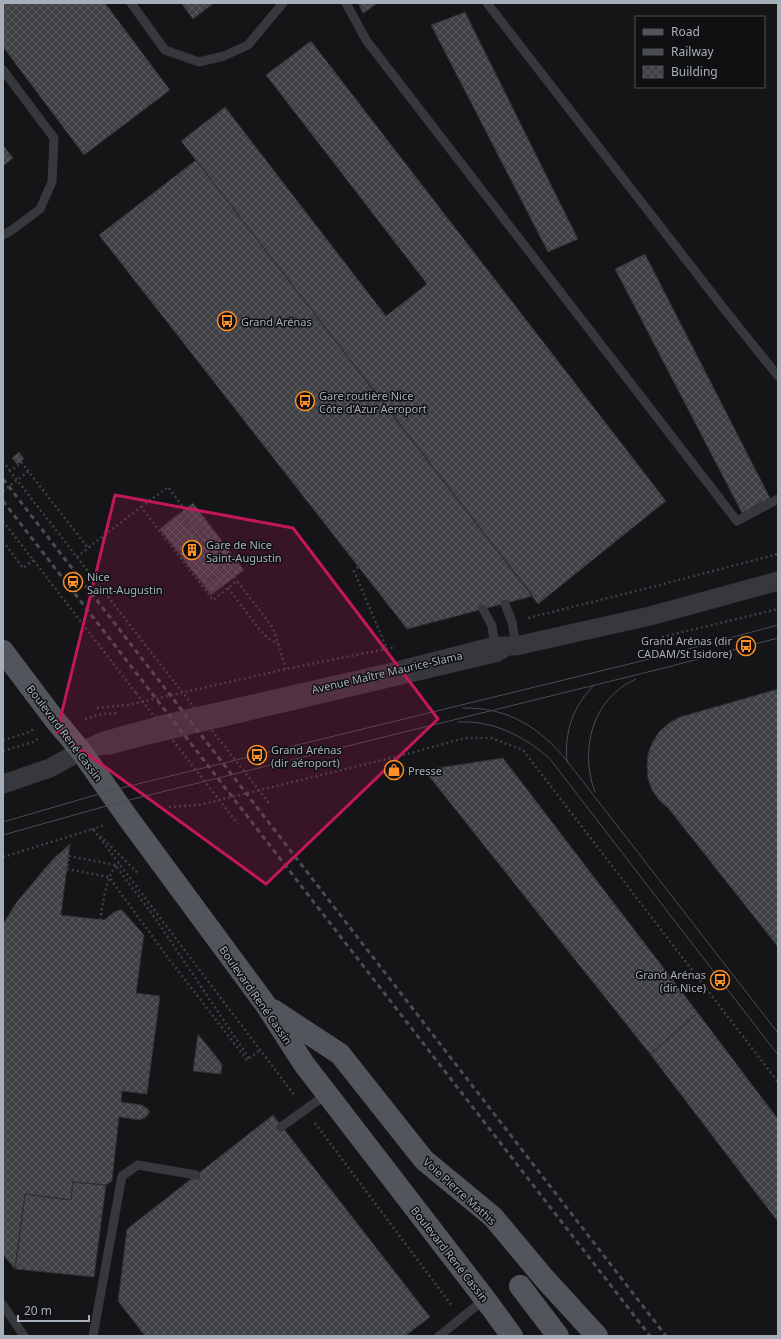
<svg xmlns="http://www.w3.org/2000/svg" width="781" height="1339" font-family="'Noto Sans',sans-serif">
<defs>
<pattern id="building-cross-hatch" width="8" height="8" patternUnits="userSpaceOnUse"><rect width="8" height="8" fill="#3f4145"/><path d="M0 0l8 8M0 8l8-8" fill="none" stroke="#585a5e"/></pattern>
</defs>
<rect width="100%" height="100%" fill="#151517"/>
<path fill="url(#building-cross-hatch)" stroke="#2f3033" d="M 3,3 L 105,3 L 170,90 L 84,155 L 3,47 Z
M 181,3 L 214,3 L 193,19 Z
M 358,3 L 378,3 L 363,13 Z
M 465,12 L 578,239 L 548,252 L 431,25 Z
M 311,41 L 666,501 L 538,604 L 181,141 L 225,107 L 386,316 L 427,284 L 266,75 Z
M 3,145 L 13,158 L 3,166 Z
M 196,160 L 533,596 L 407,629 L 99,235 Z
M 645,254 L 770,498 L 742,513 L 615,269 Z
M 19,452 L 24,459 L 17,464 L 12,458 Z
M 193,503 L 244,570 L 211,595 L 160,529 Z
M 179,513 L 224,570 L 204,586 L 160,529 Z
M 778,689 L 778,947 L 668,808 L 659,800 L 652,790 L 648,779 L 647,766 L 648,754 L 652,743 L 659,732 L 669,723 L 680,717 Z
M 503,758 L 698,1013 L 650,1054 L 424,770 Z
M 400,765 L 401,772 L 389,775 L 387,768 Z
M 70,844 L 61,915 L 104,920 L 114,912 L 119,910 L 122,910 L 144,935 L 136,993 L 160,996 L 147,1094 L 122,1091 L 121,1102 L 142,1105 L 148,1109 L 150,1112 L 145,1118 L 139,1120 L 119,1117 L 112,1181 L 106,1185 L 73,1182 L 71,1200 L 25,1194 L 15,1269 L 3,1255 L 3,924 L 16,903 L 41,873 L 54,858 Z
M 698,1013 L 778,1119 L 778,1222 L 650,1054 Z
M 198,1034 L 222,1064 L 221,1074 L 193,1071 Z
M 273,1115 L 430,1317 L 405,1336 L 145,1336 L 118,1301 L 127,1229 Z
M 73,1182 L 106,1185 L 94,1277 L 15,1269 L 25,1194 L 71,1200 Z"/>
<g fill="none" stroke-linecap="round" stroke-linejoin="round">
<path stroke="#3c3f44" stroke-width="2.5" stroke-dasharray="2 3" stroke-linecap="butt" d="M 18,458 L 88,548 L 141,507 L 213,600 L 237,581 L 273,628 L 286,669
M 3,461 L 10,471
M 20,461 L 21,463 L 10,471 L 175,683
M 141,507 L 168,487 L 232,572 L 237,581
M 3,521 L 136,693
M 3,541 L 23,568 L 34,560
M 77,557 L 88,548
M 215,559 L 220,556
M 358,567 L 354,571 L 387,649
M 228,588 L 260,630 L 268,638 L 279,645
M 528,618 L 644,589 L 778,554
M 662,637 L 778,609
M 97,708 L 128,705 L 286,669 L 396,647
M 85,719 L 101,714 L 119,713
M 3,740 L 27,733 L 34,729
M 3,751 L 33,742 L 40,737
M 169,807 L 199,805 L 411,753 L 465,738 L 491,738 L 523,750 L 778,1082
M 94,830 L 93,829 L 104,825
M 100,836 L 138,873
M 3,857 L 93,829 L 295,1096
M 100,920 C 103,904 106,873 119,863
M 249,1058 L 155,918 L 115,865 L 69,856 L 67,869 L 109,877 L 169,959 L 247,1060 L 260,1050
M 315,1123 L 452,1306"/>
<path stroke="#36383d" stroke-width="9" d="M 131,3 L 165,50 L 199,62 L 224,56 L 248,45 L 283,3
M 346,3 L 366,40 L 737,521 L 778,499
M 487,3 L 725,310 L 778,376
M 3,70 L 54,138 L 52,182 L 40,209 L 12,230 L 3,235
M 483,609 L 492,626 L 495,646
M 94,751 L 111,750 L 152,739 L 499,657 L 516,646 L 512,622 L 505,604
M 281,1127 L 327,1094
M 3,1305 L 24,1336
M 93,1336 L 122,1176 L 138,1165 L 196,1175
M 439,1336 L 485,1299"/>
<path stroke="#36383d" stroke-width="19" d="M 3,784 L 50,768 L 81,751 L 104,741 L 169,723 L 393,672 L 495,646 L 516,646 L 650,616 L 778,581"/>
<path stroke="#52565c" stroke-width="22" d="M 3,651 L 55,720 L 81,751 L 128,818 L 266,1005 L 304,1064 L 485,1299 L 512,1336
M 273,1010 L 340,1054 L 424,1160 L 493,1217 L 544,1278 L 597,1336
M 520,1286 L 558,1336"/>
<path stroke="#494c52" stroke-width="1" d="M 463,708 C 507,707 540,727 567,761 L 778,1033
M 458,722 C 493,720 524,736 550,759 L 778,1055
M 567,762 C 564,732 573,707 593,686
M 595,792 C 579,750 592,698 636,679
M 3,822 L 109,791 L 666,655 L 778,625
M 3,835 L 117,803 L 668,667 L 778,638"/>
<path stroke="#494c52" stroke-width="3" stroke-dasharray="5 4" stroke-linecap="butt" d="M 3,479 L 666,1336
M 3,501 L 650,1336"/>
<path stroke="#3c3f44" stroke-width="2.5" stroke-dasharray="2 3" stroke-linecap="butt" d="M 3,491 L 29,471
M 175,683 L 269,803
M 136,693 L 238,824"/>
</g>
<path fill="#c2185b" fill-opacity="0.2" stroke="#c2185b" stroke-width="3" stroke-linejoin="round" d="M 115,495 L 293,528 L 438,719 L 266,884 L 57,732 Z"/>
<defs>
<g id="bus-ring" transform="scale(1)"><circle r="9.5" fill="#101012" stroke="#ff9025" stroke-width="1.5"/><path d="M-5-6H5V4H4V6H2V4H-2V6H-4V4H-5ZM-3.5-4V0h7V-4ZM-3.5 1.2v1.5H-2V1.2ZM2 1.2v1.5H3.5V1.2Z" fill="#ff9025"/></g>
<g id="building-ring" transform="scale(1)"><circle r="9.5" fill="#101012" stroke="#ff9025" stroke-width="1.5"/><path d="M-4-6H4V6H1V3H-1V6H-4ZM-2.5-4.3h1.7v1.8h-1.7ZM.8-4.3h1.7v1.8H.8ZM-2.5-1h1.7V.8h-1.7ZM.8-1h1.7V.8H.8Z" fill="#ff9025"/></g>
<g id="station-ring" transform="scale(1)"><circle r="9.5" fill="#101012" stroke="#ff9025" stroke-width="1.5"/><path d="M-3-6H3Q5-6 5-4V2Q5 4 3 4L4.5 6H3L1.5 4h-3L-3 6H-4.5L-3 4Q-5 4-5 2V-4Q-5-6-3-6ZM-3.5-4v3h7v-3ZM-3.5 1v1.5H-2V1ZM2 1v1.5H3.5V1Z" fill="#ff9025"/></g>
<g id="shop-ring" transform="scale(1)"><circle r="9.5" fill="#101012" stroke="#ff9025" stroke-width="1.5"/><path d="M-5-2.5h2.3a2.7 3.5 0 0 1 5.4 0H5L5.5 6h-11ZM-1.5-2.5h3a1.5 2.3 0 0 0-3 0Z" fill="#ff9025"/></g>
</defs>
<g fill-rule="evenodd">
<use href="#bus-ring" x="227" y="321"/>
<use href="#bus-ring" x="305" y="401"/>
<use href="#building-ring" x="192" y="550"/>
<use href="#station-ring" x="73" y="582"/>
<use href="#bus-ring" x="746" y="646"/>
<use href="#bus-ring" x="257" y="755"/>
<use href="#shop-ring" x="394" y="770"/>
<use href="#bus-ring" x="720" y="980"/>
</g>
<g text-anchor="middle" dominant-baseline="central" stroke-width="3" stroke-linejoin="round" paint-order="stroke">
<g font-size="11" fill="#a6afb9" stroke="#101012" text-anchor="start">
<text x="241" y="321">Grand Arénas</text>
<text x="319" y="395">Gare routière Nice<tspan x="319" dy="13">Côte d'Azur Aeroport</tspan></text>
<text x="206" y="544">Gare de Nice<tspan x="206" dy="13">Saint-Augustin</tspan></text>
<text x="87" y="576">Nice<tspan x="87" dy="13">Saint-Augustin</tspan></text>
<text x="732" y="640" text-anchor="end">Grand Arénas (dir<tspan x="732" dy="13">CADAM/St Isidore)</tspan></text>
<text x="271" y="749">Grand Arénas<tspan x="271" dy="13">(dir aéroport)</tspan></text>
<text x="408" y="770">Presse</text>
<text x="706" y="974" text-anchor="end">Grand Arénas<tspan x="706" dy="13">(dir Nice)</tspan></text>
</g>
<g font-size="11" fill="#a6afb9" stroke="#101012">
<text transform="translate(387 672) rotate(-13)">Avenue Maître Maurice-Slama</text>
<text transform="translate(65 733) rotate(53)">Boulevard René Cassin</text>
<text transform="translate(256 995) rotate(55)">Boulevard René Cassin</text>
<text transform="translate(460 1191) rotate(42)">Voie Pierre Mathis</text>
<text transform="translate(450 1254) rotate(52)">Boulevard René Cassin</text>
</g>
</g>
<rect width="781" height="1339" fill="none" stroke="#a6afb9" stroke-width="8"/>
<rect x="635" y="16" width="130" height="72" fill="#101012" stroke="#4c5055"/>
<rect x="643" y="29" width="20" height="6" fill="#52565c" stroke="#4c5055"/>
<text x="671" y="36" font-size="12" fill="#a6afb9">Road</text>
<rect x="643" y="49" width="20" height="6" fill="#494c52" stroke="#4c5055"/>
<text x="671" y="56" font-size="12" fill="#a6afb9">Railway</text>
<rect x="643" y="66" width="20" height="12" fill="url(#building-cross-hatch)" stroke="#4c5055"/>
<text x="671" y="76" font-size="12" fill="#a6afb9">Building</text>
<path d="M18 1315v6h71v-6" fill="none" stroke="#a6afb9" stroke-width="2"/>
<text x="24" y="1315" font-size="12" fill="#a6afb9" stroke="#101012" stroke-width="3" paint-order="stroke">20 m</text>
</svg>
